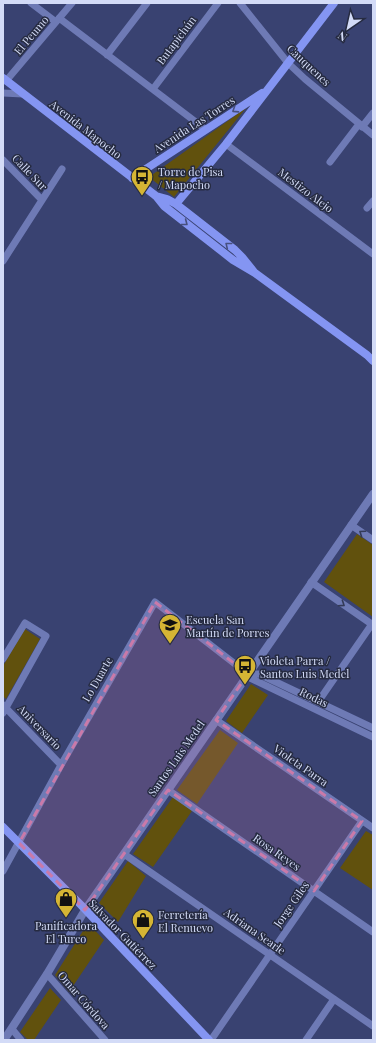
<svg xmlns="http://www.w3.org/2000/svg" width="376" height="1043" font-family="'Playfair Display',serif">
<rect width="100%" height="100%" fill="#394271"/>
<path fill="#61510d" d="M 246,108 L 174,197 L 149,177 Z
M 357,534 L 373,545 L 373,617 L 324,582 Z
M 25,629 L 40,639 L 6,699 L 3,696 L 3,666 Z
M 251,684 L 268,695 L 242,733 L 226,721 Z
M 220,730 L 238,743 L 197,804 L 177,790 Z
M 173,797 L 192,811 L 153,867 L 133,854 Z
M 366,831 L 373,835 L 373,890 L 340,868 Z
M 128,861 L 146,876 L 118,922 L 99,903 Z
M 88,923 L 104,940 L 69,992 L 55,975 Z
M 50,988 L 61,1000 L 34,1040 L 28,1040 L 20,1032 Z"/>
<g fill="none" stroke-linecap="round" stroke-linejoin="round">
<path stroke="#6e7ab5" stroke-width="7" d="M 31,3 L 56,22
M 240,3 L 288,63 L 305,79 L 373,135
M 59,18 L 205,129
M 107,55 L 147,3
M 6,81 L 72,3
M 153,89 L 218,3
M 3,93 L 23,94
M 362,127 L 373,113
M 226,144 L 373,254
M 3,160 L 42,200
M 330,162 L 359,124
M 367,208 L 373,201
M 3,261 L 62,169
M 351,525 L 373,540
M 311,582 L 373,625
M 3,659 L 25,623 L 46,636 L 3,713
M 246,676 L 373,737
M 318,702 L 372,624
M 3,705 L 61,765
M 216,720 L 373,828
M 168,790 L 373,932
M 124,854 L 373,1026
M 3,871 L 61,765 L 155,602 L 248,674 L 259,674 L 373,728
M 47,974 L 105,1040
M 12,1029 L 21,1040
M 211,1040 L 362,821
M 306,1040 L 334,999"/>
<path stroke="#6e7ab5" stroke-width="8" d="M 4,1040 L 47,974 L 85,910 L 373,494"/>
<path stroke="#8495f2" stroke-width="8" d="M 3,78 L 156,196 L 164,206 L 233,260 L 255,273 L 367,355 L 373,361
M 132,178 L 262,93
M 156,196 L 167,199 L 176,204 L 235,250 L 242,257 L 254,272
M 176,204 L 226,144 L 334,3
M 3,827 L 81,905 L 209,1040"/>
</g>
<defs><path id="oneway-chevron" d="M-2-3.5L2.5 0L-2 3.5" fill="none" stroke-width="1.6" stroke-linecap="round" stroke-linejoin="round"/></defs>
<g stroke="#47507f">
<use href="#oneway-chevron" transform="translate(235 110) rotate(147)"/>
<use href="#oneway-chevron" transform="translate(185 223) rotate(38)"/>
<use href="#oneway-chevron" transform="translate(228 245) rotate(-141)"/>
</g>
<g stroke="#343b58">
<use href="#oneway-chevron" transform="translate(362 533) rotate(-145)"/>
<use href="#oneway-chevron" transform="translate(342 604) rotate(34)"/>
</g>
<path fill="#ca7aa9" fill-opacity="0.2" stroke="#ca7aa9" stroke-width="3" stroke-dasharray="8 5" stroke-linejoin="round" d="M 155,602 L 248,674 L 216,720 L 362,821 L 314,891 L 168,790 L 85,910 L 19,843 Z"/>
<defs>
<g id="bus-pin" transform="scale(1.15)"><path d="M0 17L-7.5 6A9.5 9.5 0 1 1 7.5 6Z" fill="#d5b534" stroke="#262b41"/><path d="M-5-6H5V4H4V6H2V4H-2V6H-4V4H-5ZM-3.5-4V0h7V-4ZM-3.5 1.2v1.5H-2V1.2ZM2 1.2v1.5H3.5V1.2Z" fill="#111"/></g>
<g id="school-pin" transform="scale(1.15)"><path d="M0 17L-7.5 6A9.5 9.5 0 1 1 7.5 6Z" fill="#d5b534" stroke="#262b41"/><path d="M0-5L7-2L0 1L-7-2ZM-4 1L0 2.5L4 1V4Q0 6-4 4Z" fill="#111"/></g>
<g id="shop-pin" transform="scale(1.15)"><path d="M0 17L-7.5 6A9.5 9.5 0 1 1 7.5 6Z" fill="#d5b534" stroke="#262b41"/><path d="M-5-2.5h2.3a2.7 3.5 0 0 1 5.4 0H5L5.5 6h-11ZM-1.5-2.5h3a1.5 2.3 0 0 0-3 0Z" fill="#111"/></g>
</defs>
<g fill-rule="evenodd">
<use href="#bus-pin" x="142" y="177"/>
<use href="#school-pin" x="170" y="625"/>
<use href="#bus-pin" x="245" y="666"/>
<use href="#shop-pin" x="66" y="899"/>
<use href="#shop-pin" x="143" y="920"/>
</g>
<g text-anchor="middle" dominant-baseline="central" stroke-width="3" stroke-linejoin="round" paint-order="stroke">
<g font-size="11" fill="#d3dbf7" stroke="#262b41">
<text transform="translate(31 35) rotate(-50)">El Peumo</text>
<text transform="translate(176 40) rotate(-53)">Butapichún</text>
<text transform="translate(309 65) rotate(43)">Cauquenes</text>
<text transform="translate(194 124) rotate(-33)">Avenida Las Torres</text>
<text transform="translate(86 129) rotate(38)">Avenida Mapocho</text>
<text transform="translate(30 172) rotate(46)">Calle Sur</text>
<text transform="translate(306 190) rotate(37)">Mestizo Alejo</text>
<text transform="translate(97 679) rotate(-60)">Lo Duarte</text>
<text transform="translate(314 697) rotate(26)">Rodas</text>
<text transform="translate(40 727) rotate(46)">Aniversario</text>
<text transform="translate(176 758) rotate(-55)">Santos Luis Medel</text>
<text transform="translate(301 765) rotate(35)">Violeta Parra</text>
<text transform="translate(277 852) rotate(35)">Rosa Reyes</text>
<text transform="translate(291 904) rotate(-55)">Jorge Giles</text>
<text transform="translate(255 931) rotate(35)">Adriana Searle</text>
<text transform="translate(123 934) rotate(46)">Salvador Gutiérrez</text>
<text transform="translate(84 1000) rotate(49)">Omar Córdova</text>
</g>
<g font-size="11" fill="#d3dbf7" stroke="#262b41" text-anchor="start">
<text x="158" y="171">Torre de Pisa<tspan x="158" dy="13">/ Mapocho</tspan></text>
<text x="186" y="619">Escuela San<tspan x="186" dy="13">Martín de Porres</tspan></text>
<text x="260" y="660">Violeta Parra /<tspan x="260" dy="13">Santos Luis Medel</tspan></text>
<text x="158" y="914">Ferretería<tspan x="158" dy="13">El Renuevo</tspan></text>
<text x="66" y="925" text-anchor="middle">Panificadora<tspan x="66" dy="13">El Turco</tspan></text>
</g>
</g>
<rect width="376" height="1043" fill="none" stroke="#d3dbf7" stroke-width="8"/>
<g transform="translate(348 28) rotate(214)" stroke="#262b41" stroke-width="3" paint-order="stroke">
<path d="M0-3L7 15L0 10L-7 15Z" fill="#d3dbf7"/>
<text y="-6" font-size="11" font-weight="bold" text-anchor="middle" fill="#d3dbf7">N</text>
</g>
</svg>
